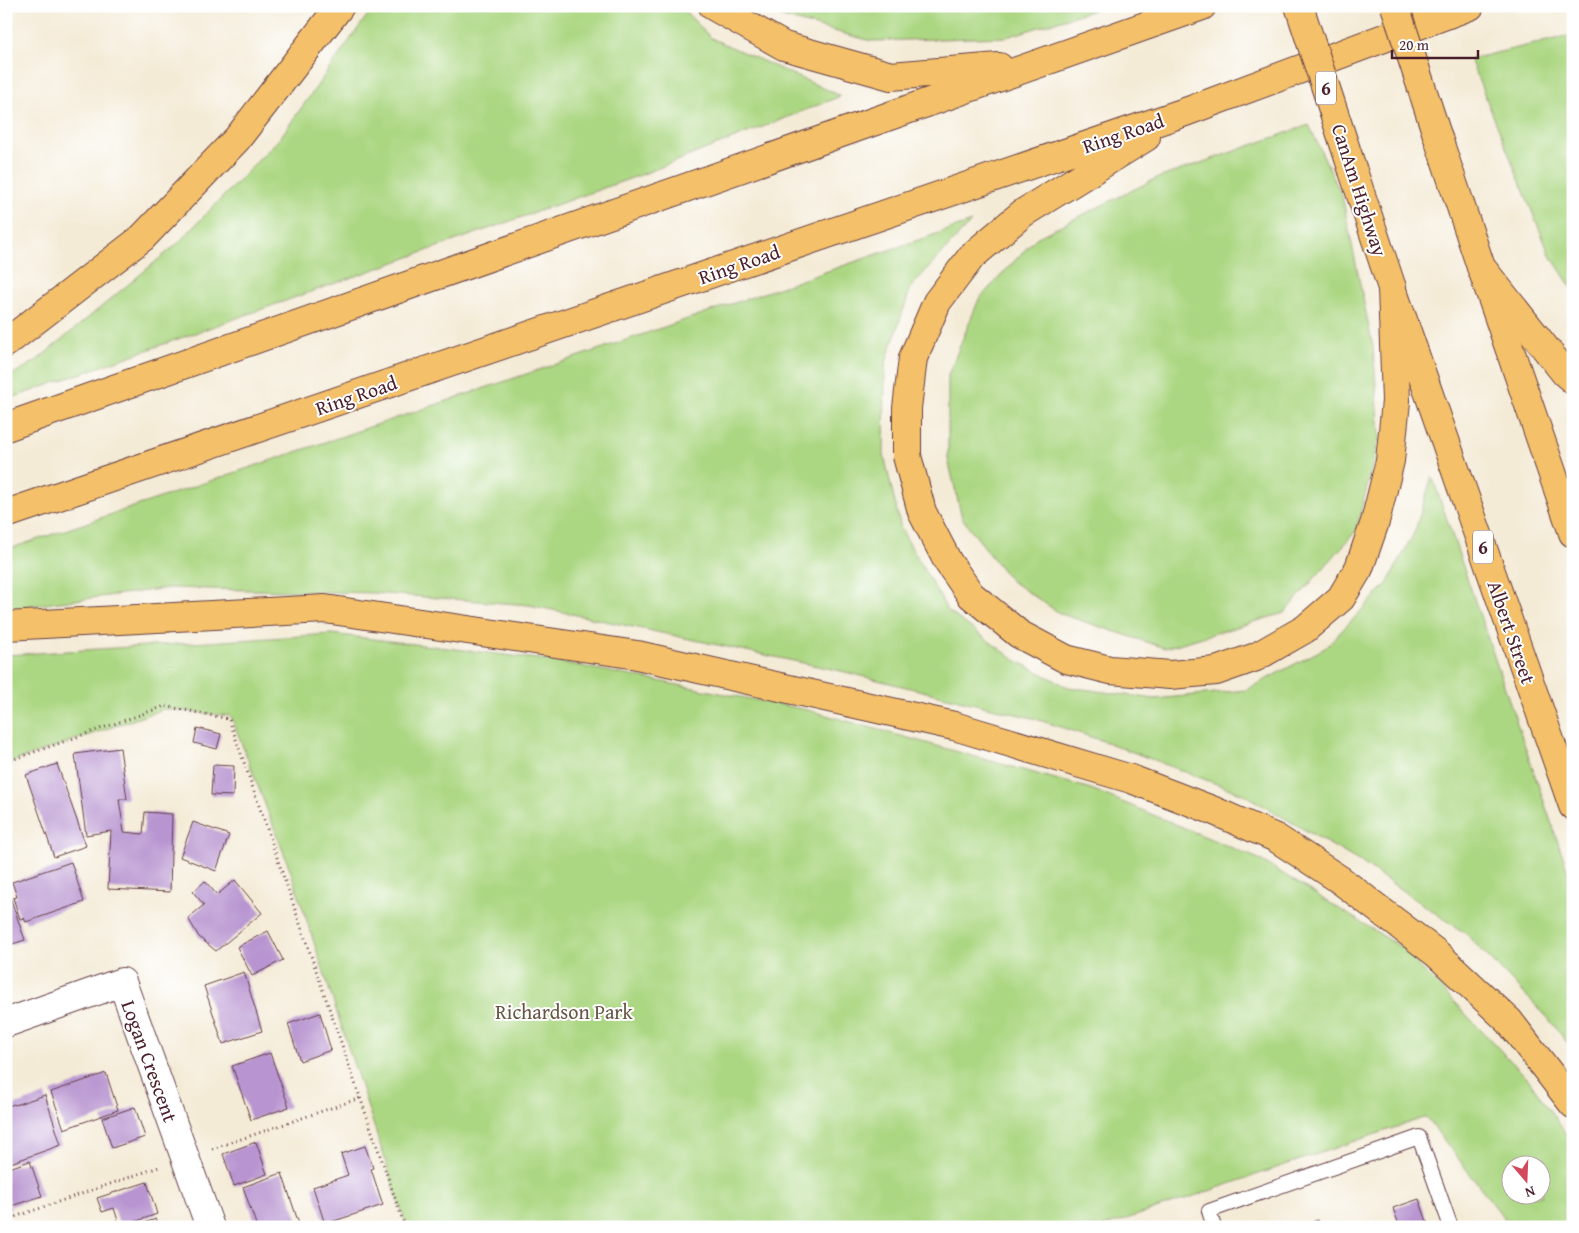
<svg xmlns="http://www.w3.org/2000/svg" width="1579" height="1233" font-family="'Gentium Book Plus',serif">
<rect width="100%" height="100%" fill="#fff"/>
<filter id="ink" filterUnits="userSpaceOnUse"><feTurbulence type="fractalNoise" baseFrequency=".02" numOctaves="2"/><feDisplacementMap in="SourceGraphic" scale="10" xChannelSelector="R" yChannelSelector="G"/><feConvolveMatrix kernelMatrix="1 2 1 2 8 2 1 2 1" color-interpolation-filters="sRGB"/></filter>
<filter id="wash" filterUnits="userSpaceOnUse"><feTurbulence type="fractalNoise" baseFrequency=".0096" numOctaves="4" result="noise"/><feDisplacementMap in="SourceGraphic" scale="20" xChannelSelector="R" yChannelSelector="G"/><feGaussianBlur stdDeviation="1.12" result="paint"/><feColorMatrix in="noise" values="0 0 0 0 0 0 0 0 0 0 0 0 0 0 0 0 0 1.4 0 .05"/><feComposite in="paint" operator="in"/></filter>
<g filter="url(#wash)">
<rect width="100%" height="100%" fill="#f4ebd7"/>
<path fill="#acd782" stroke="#7b7b56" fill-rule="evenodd" d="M 374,6 L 680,6 L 711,38 L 841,96 L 646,173 L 6,400 L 6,378 L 36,361 L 177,244 L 280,138 Z
M 767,6 L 1106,6 L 1007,37 L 871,41 L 782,17 Z
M 1573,35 L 1573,290 L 1549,253 L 1470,59 Z
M 1309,125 L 1342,196 L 1373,347 L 1380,435 L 1356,531 L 1284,613 L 1165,648 L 1061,614 L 1010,580 L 962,518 L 948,459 L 948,375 L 979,299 L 1036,238 L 1155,179 Z
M 971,222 L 911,287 L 885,365 L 884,455 L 901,529 L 948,611 L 1015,660 L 1068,687 L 1155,699 L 1246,690 L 1325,648 L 1387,584 L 1415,531 L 1432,476 L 1573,886 L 1573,1050 L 1548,1018 L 1466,934 L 1362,863 L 1243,794 L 1109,743 L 1036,719 L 841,671 L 529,605 L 373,593 L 169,588 L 6,609 L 6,550 L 562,362 Z
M 332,634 L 554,661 L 808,710 L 1091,789 L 1259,859 L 1401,947 L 1529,1080 L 1573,1144 L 1573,1227 L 1511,1227 L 1426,1117 L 1103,1227 L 407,1227 L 291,872 L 231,716 L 164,709 L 6,764 L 6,655 ZM 1512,1166 L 1542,1166 L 1542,1196 L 1512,1196 Z"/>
<g id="blocks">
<path fill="#b894d0" d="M 197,728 L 221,734 L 217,749 L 194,743 Z
M 120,748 L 127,799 L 119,799 L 124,832 L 143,834 L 145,812 L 172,814 L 170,892 L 108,889 L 111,831 L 86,835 L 75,754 Z
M 57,764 L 86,846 L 54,857 L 26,775 Z
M 213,765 L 234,766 L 233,796 L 211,795 Z
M 193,822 L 229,835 L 216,871 L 180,857 Z
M 71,862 L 84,902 L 26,922 L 24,918 L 20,919 L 13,898 L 17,897 L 12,882 Z
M 235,880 L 262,913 L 216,951 L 199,937 L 188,918 L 204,905 L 193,892 L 205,881 L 217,895 Z
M 10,897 L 25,940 L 6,946 L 6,899 Z
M 268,931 L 283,960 L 252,976 L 237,947 Z
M 244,972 L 262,1031 L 223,1044 L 204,986 Z
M 320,1013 L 331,1050 L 300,1061 L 288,1024 Z
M 270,1053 L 289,1107 L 251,1120 L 232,1066 Z
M 106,1073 L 118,1110 L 64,1129 L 51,1092 Z
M 45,1095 L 61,1145 L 8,1164 L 6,1159 L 6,1107 L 14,1104 L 15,1105 Z
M 135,1107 L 145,1137 L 112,1148 L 102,1118 Z
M 256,1142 L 267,1174 L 234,1186 L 223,1154 Z
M 365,1146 L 373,1168 L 371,1169 L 383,1205 L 325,1224 L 313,1187 L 348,1175 L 341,1154 Z
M 30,1161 L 42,1196 L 11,1206 L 6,1194 L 6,1169 Z
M 282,1173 L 300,1227 L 257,1227 L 243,1187 Z
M 147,1182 L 157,1214 L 120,1227 L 114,1208 L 102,1212 L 97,1198 Z
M 6,1198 L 11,1209 L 6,1211 Z
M 1419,1199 L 1429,1227 L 1395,1227 L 1399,1225 L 1393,1208 Z
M 156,1219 L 158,1227 L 135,1227 L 135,1226 Z
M 1318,1220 L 1320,1227 L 1298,1227 L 1298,1226 Z"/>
</g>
</g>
<g filter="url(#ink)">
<use href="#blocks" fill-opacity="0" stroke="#643e45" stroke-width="1"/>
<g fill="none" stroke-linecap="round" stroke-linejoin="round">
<g stroke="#643e45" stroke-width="16">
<path id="service" d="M 1214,1227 L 1209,1211 L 1419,1137 L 1451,1227"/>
</g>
<g stroke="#643e45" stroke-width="30">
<path id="minor" d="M 6,1023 L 122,982 L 210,1227"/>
</g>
<g stroke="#643e45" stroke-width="30">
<path id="primary" d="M 1483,272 L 1573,533
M 1395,297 L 1573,806"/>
</g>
<g stroke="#643e45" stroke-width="30">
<path id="trunk" d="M 1439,141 L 1481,267
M 1353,171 L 1392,288"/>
</g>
<g stroke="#643e45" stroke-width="30">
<path id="motorway" d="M 713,6 L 784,46 L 891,76 L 999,67
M 1146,137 L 1023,213 L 972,256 L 937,302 L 913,358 L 907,408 L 907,456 L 922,512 L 948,562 L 971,595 L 1019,634 L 1066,659 L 1110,670 L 1170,675 L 1216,671 L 1256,657 L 1305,629 L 1341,598 L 1359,568 L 1375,522 L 1390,461 L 1396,401 L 1392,288
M 1481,267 L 1565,373 L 1573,380
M 6,343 L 142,238 L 237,139 L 340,6
M 6,427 L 1202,6
M 6,514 L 1188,111 L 1470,6
M 6,626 L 325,609 L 637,655 L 954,726 L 1131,779 L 1212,810 L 1276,838 L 1339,879 L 1436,953 L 1509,1021 L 1573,1104"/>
</g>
<path stroke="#643e45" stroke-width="3" stroke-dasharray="1 4" stroke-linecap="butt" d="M 6,762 L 165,706 L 229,719 L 405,1227
M 212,1149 L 360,1098
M 6,1220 L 159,1167"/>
<use href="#service" stroke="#fff" stroke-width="14"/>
<use href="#minor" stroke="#fff" stroke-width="28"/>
<use href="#primary" stroke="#f4c16b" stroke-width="28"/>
<use href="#trunk" stroke="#f4c16b" stroke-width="28"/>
<use href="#motorway" stroke="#f4c16b" stroke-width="28"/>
<g stroke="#643e45" stroke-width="30" stroke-linecap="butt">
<path id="trunk-bridge" d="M 1299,6 L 1353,171
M 1395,6 L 1439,141"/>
</g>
<use href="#trunk-bridge" stroke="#f4c16b" stroke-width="28"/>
</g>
</g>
<g text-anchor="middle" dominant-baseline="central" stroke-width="4" stroke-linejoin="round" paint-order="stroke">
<g fill="#fff" stroke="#80626b" stroke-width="1">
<rect x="1316" y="71.5" width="20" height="33" rx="4"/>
<rect x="1473" y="530.5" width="20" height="33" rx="4"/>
</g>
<g font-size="19" font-weight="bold" fill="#4a1f2b">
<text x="1326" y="88">6</text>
<text x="1483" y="547">6</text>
</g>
<g font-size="20" fill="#4a1f2b" stroke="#fff">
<text transform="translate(1123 133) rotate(-19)">Ring Road</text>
<text transform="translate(1360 190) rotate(72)">CanAm Highway</text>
<text transform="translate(739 264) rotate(-19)">Ring Road</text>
<text transform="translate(356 395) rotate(-19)">Ring Road</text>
<text transform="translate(1512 632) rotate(71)">Albert Street</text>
<text transform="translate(150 1061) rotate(70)">Logan Crescent</text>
</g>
<g font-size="20" fill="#675645" stroke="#fff">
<text x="564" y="1011">Richardson Park</text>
</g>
</g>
<rect width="1579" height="1233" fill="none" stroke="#fff" stroke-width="25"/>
<g transform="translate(1526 1180) rotate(161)"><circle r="24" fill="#ffffff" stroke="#b7a5aa"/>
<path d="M0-4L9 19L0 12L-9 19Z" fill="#d1495b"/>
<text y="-8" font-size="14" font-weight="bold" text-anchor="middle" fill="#4a1f2b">N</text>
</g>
<path d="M1392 50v8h86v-8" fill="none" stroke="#4a1f2b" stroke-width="2.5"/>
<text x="1399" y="50" font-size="15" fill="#4a1f2b" stroke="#ffffff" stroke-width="4" paint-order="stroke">20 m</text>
</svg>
